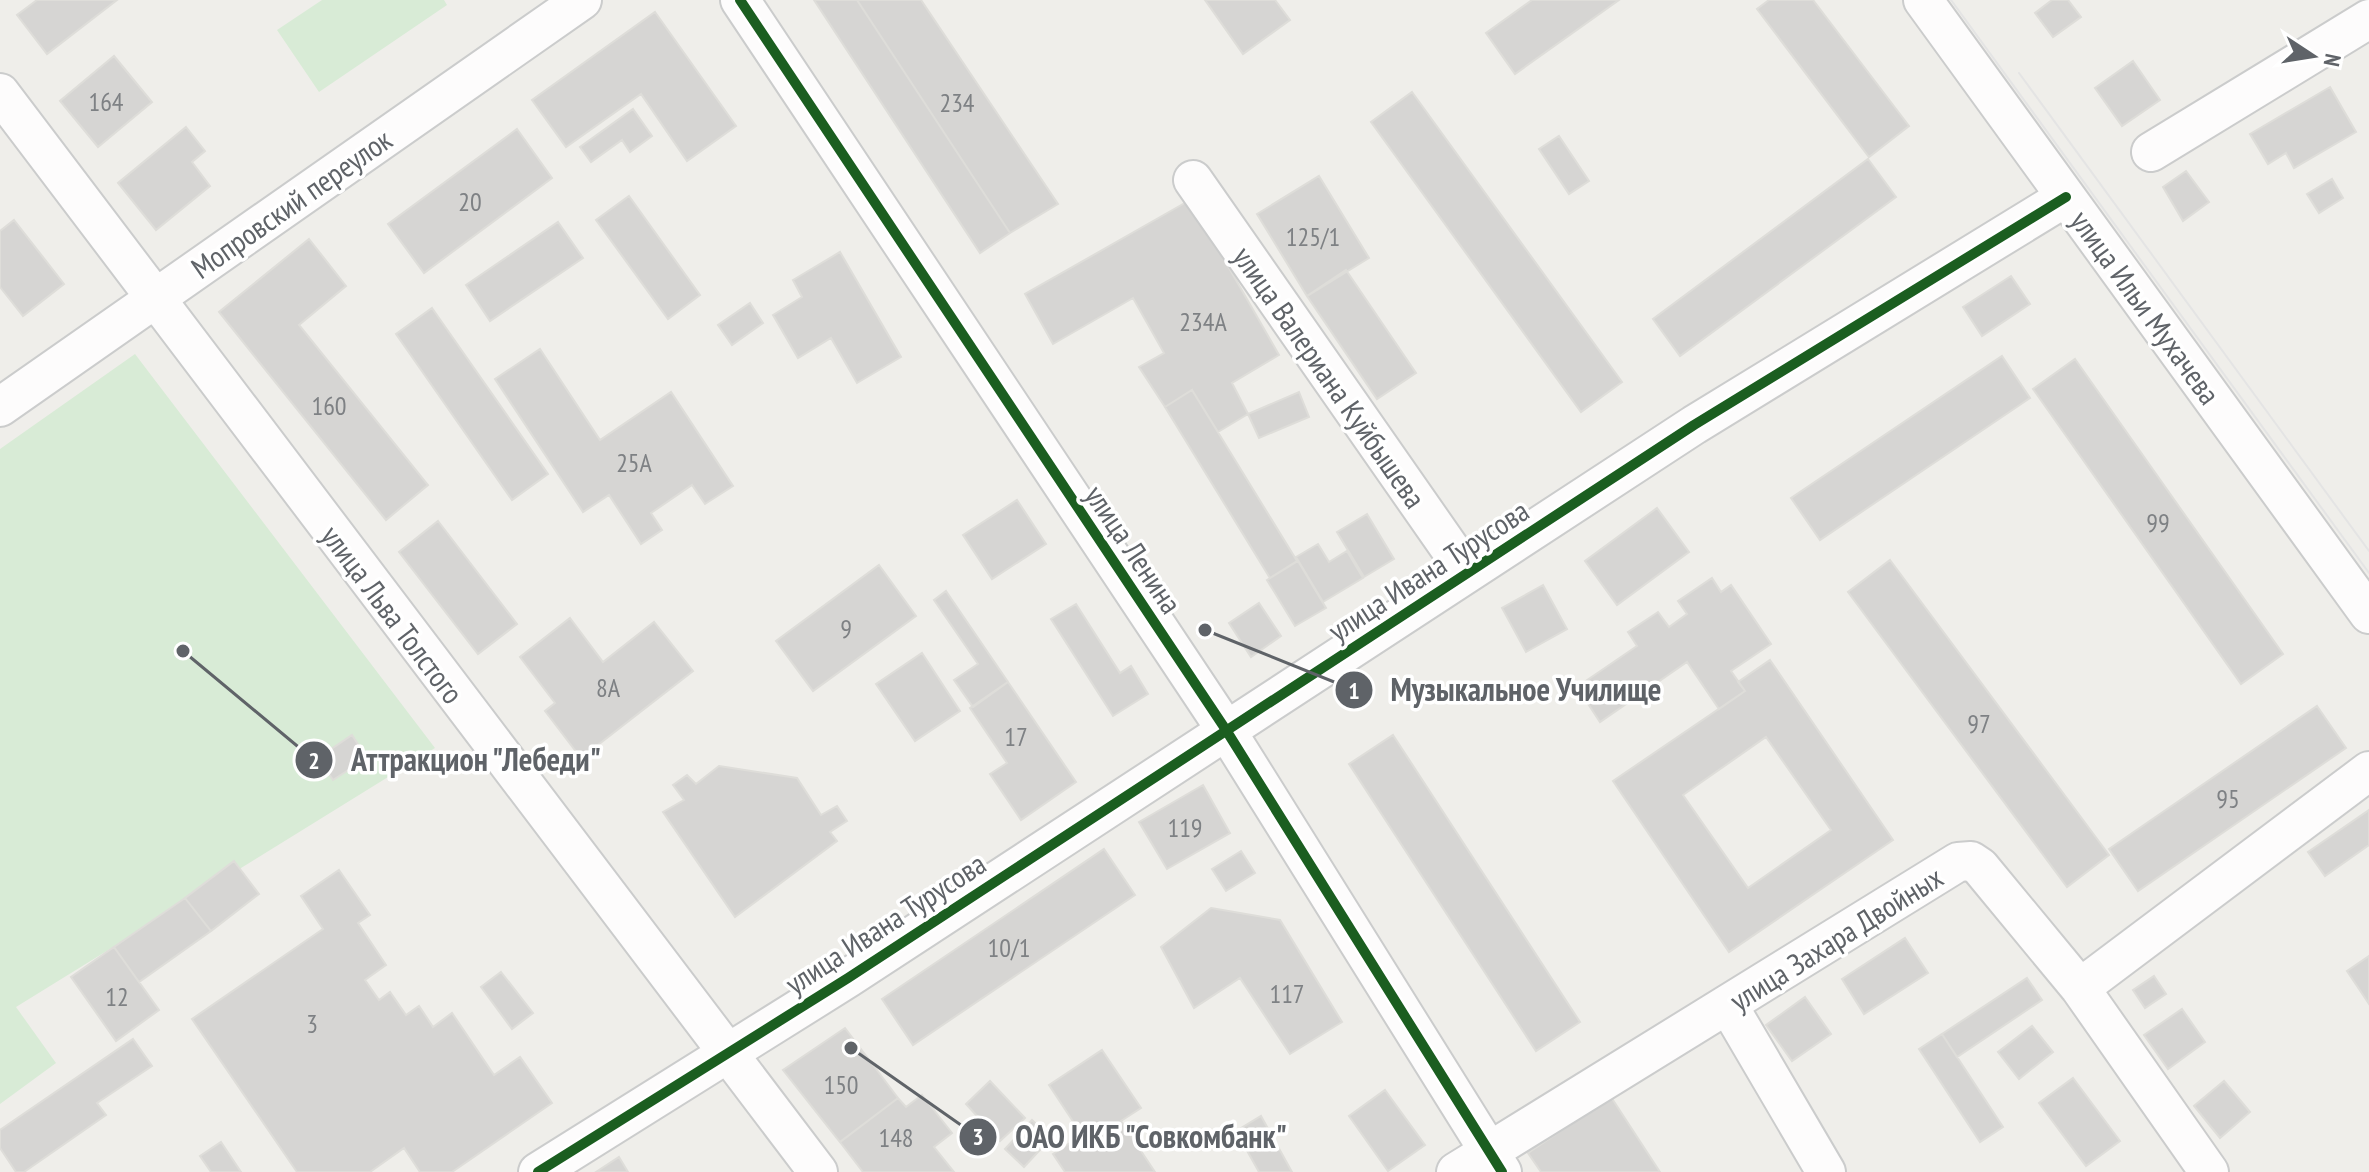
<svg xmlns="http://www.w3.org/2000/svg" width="2369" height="1172" font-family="'PT Sans Narrow',sans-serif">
<rect width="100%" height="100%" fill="#efeeea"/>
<path fill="#d8ebd6" d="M 322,0 L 444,0 L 447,5 L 319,92 L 277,30 Z
M 135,354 L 435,748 L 16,1007 L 56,1063 L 0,1104 L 0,449 Z"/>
<path fill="#d6d5d3" stroke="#deddd9" stroke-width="2" fill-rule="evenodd" d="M 37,0 L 117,0 L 47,54 L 17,15 Z
M 814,0 L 857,0 L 1010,233 L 980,253 Z
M 857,0 L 921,0 L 1058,204 L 1010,233 Z
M 1205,0 L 1275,0 L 1290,20 L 1243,54 Z
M 1532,0 L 1619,0 L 1515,74 L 1486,33 Z
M 1769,0 L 1813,0 L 1909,126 L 1869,157 L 1757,9 Z
M 2052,0 L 2068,0 L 2081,17 L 2053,37 L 2035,13 Z
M 655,12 L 736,126 L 687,161 L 641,94 L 566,147 L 532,100 Z
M 114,56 L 152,102 L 98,147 L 60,101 Z
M 2133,61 L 2160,100 L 2122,126 L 2095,88 Z
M 2330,87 L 2356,132 L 2294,168 L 2286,153 L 2268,164 L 2250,134 Z
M 1412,92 L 1622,382 L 1581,412 L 1371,122 Z
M 633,109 L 652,136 L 630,152 L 622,140 L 591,162 L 580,147 Z
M 186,127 L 205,151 L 192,162 L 210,186 L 156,230 L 118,183 Z
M 517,129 L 552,178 L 424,273 L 388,224 Z
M 1559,136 L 1589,181 L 1569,194 L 1539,149 Z
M 1868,159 L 1896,197 L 1680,356 L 1653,319 Z
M 2186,171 L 2209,202 L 2183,221 L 2163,187 Z
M 1319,176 L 1369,258 L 1307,296 L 1257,214 Z
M 2332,179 L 2343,198 L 2319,213 L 2307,194 Z
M 629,196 L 700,295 L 668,319 L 596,220 Z
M 1190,200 L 1279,355 L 1232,383 L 1248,414 L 1218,432 L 1192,390 L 1165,407 L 1139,367 L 1164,353 L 1133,298 L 1053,344 L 1025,294 Z
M 14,220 L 64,284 L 23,316 L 0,287 L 0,231 Z
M 558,222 L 583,258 L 490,321 L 466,285 Z
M 309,239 L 346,286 L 299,325 L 428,485 L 386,520 L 219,312 Z
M 840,252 L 901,357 L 857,383 L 831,338 L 798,358 L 773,315 L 802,297 L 793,280 Z
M 1346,270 L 1416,373 L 1377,399 L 1307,296 Z
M 2011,276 L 2030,304 L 1982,336 L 1963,307 Z
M 750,303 L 763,323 L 732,345 L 718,325 Z
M 432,308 L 548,474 L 512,500 L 396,334 Z
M 540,349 L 600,440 L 671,392 L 733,486 L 705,504 L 692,485 L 651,513 L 662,530 L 641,544 L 609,495 L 583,512 L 495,379 Z
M 2002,356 L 2030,398 L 1820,540 L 1791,498 Z
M 2075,359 L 2283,654 L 2241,684 L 2033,389 Z
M 1192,390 L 1297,561 L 1270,578 L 1165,407 Z
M 1299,392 L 1309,417 L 1259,438 L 1248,414 Z
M 1017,500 L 1046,544 L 992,579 L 963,535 Z
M 1657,508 L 1689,552 L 1617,605 L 1585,561 Z
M 1367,514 L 1394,559 L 1364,577 L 1337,532 Z
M 438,521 L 517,624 L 478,654 L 399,552 Z
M 1318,544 L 1329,562 L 1347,551 L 1363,578 L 1323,602 L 1296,557 Z
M 1890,560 L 2109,855 L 2067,887 L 1848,592 Z
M 1298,561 L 1326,608 L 1295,626 L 1267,580 Z
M 879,565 L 916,616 L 813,691 L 776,641 Z
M 1712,578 L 1721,592 L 1731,585 L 1771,644 L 1731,671 L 1745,691 L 1719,709 L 1687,662 L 1600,722 L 1577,687 L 1637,646 L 1628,632 L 1658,612 L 1669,627 L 1687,614 L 1678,601 Z
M 1543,585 L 1567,629 L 1526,652 L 1502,608 Z
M 946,591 L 1008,682 L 973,707 L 954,680 L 978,664 L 934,600 Z
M 1259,603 L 1281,636 L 1251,657 L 1229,623 Z
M 1076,604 L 1120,673 L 1131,666 L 1148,694 L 1113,716 L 1051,619 Z
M 570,618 L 603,662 L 654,622 L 693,671 L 581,758 L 545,711 L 555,703 L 520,657 Z
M 922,653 L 960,711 L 915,741 L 876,684 Z
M 1770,660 L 1893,840 L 1729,952 L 1613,781 L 1745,691 L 1738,682 ZM 1766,737 L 1831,830 L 1748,888 L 1683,795 Z
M 1008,682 L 1076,782 L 1021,820 L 990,774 L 1007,763 L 970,708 Z
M 2317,706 L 2346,748 L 2138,891 L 2109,849 Z
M 352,735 L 367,758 L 333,780 L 318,758 Z
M 1393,735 L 1580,1022 L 1536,1051 L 1349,764 Z
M 719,766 L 797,778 L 821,815 L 837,806 L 847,821 L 830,832 L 837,841 L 735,917 L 663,812 L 684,800 L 673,785 L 687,775 L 696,784 Z
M 1203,785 L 1230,833 L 1167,869 L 1139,822 Z
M 2369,810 L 2369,845 L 2325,876 L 2308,852 Z
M 1104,849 L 1135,895 L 913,1045 L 882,999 Z
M 1241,851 L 1255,873 L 1226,891 L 1212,869 Z
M 234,861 L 259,894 L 211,931 L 185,898 Z
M 339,870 L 370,915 L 358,923 L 386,965 L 365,980 L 379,1000 L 390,992 L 406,1015 L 419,1006 L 433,1027 L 452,1013 L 494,1075 L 520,1057 L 552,1103 L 452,1172 L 420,1172 L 404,1148 L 370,1172 L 297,1172 L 192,1019 L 323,929 L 301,896 Z
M 185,898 L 211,931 L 139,982 L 114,947 Z
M 1211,908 L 1280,920 L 1342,1022 L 1290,1054 L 1240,978 L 1194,1008 L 1161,947 Z
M 1905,938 L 1928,973 L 1864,1014 L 1842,979 Z
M 114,947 L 159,1010 L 116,1041 L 71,977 Z
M 2369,956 L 2369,1004 L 2347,971 Z
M 501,972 L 533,1013 L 512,1029 L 481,987 Z
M 2154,976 L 2166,994 L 2145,1008 L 2133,990 Z
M 2027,978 L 2042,1000 L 1957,1057 L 1942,1034 Z
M 1805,997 L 1831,1034 L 1792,1061 L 1766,1025 Z
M 2182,1009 L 2205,1042 L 2168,1069 L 2144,1035 Z
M 2032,1026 L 2053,1052 L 2019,1079 L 1998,1052 Z
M 845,1028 L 898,1098 L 840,1142 L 783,1070 Z
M 1942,1034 L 2003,1127 L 1980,1142 L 1919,1049 Z
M 133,1039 L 152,1066 L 97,1103 L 106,1115 L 24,1172 L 16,1172 L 0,1148 L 0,1130 Z
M 1102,1050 L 1141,1108 L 1121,1121 L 1155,1172 L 1065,1172 L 1053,1154 L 1082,1135 L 1049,1085 Z
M 2073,1078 L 2120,1141 L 2086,1166 L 2039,1103 Z
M 990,1081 L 1025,1118 L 1000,1141 L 966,1104 Z
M 2224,1081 L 2250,1112 L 2220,1138 L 2194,1106 Z
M 1385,1090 L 1425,1145 L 1388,1171 L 1349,1116 Z
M 922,1095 L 952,1133 L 934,1147 L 954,1172 L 863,1172 L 840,1142 L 898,1098 L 906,1107 Z
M 1611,1097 L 1660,1172 L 1541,1172 L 1528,1153 Z
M 1261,1116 L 1292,1172 L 1259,1172 L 1236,1131 Z
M 1032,1120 L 1051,1138 L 1024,1167 L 1005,1149 Z
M 221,1142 L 241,1172 L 211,1172 L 200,1156 Z
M 619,1157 L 628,1172 L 596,1172 Z"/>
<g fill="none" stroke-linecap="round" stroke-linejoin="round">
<g stroke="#cbcccc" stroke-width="42">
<path id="minor" d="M 740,0 L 1226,730 L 1502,1172
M 1923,0 L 2369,614
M 0,93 L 818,1172
M 2151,152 L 2369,19
M 1193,180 L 1467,573
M 0,407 L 582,0
M 2080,988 L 2369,771
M 1728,1005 L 1826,1172
M 538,1172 L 848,978 L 1694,425 L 2066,197
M 1456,1172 L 1958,862 L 1971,861 L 1980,867 L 2080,988 L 2209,1172"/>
</g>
<use href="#minor" stroke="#fdfcfc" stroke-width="38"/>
<path stroke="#e4e4e4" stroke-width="2" d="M 1951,0 L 2369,573
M 2019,73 L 2369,551"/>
<g stroke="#fff" stroke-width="15">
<path id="cycleway" d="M 740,0 L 1226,730 L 1502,1172
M 538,1172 L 848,978 L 1694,425 L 2066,197"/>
</g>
<use href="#cycleway" stroke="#1b5e20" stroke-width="10"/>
</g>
<g text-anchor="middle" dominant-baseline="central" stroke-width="7" stroke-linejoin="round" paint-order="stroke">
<g font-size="26" fill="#7e8184">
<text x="106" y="101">164</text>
<text x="957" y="102">234</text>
<text x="470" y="201">20</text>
<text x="1313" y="236">125/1</text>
<text x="1203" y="321">234А</text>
<text x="329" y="405">160</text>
<text x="634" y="462">25А</text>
<text x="2158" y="522">99</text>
<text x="846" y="628">9</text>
<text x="608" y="687">8А</text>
<text x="1979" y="723">97</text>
<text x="1016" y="736">17</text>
<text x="2228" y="798">95</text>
<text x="1185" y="827">119</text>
<text x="1009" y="947">10/1</text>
<text x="1287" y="993">117</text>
<text x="117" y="996">12</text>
<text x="312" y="1023">3</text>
<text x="841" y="1084">150</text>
<text x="896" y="1137">148</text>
</g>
<g font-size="30" fill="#5f6368" stroke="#fff">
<text transform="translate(291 203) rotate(-35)">Мопровский переулок</text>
<text transform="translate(2146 307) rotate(54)">улица Ильи Мухачева</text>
<text transform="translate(1330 377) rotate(55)">улица Валериана Куйбышева</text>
<text transform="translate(1134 549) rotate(56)">улица Ленина</text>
<text transform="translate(1428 570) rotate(-33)">улица Ивана Турусова</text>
<text transform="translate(393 614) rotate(53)">улица Льва Толстого</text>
<text transform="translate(885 923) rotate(-33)">улица Ивана Турусова</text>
<text transform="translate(1836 938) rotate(-32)">улица Захара Двойных</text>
</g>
</g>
<path fill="none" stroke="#5f6368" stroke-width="3" d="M1205 630L1354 690M183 651L314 760M851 1048L978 1137"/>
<g fill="#5f6368" stroke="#fff" stroke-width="3">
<circle cx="1205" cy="630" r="8"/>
<circle cx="183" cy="651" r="8"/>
<circle cx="851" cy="1048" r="8"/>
<circle cx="1354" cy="690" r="20"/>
<circle cx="314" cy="760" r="20"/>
<circle cx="978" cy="1137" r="20"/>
</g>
<g font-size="24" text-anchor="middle" font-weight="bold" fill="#fff">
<text x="1354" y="699">1</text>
<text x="314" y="769">2</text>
<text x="978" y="1145">3</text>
</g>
<g font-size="32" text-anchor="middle" font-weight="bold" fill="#5f6368" stroke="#fff" stroke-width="7" stroke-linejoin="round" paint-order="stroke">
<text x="1526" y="701">Музыкальное Училище</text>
<text x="476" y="771">Аттракцион "Лебеди"</text>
<text x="1151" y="1148">ОАО ИКБ "Совкомбанк"</text>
</g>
<g transform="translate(2313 56) rotate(102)" stroke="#ffffff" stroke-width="6" paint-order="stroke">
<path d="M0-6L14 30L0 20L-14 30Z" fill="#5f6368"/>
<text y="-12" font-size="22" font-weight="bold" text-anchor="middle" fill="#5f6368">N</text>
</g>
</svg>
